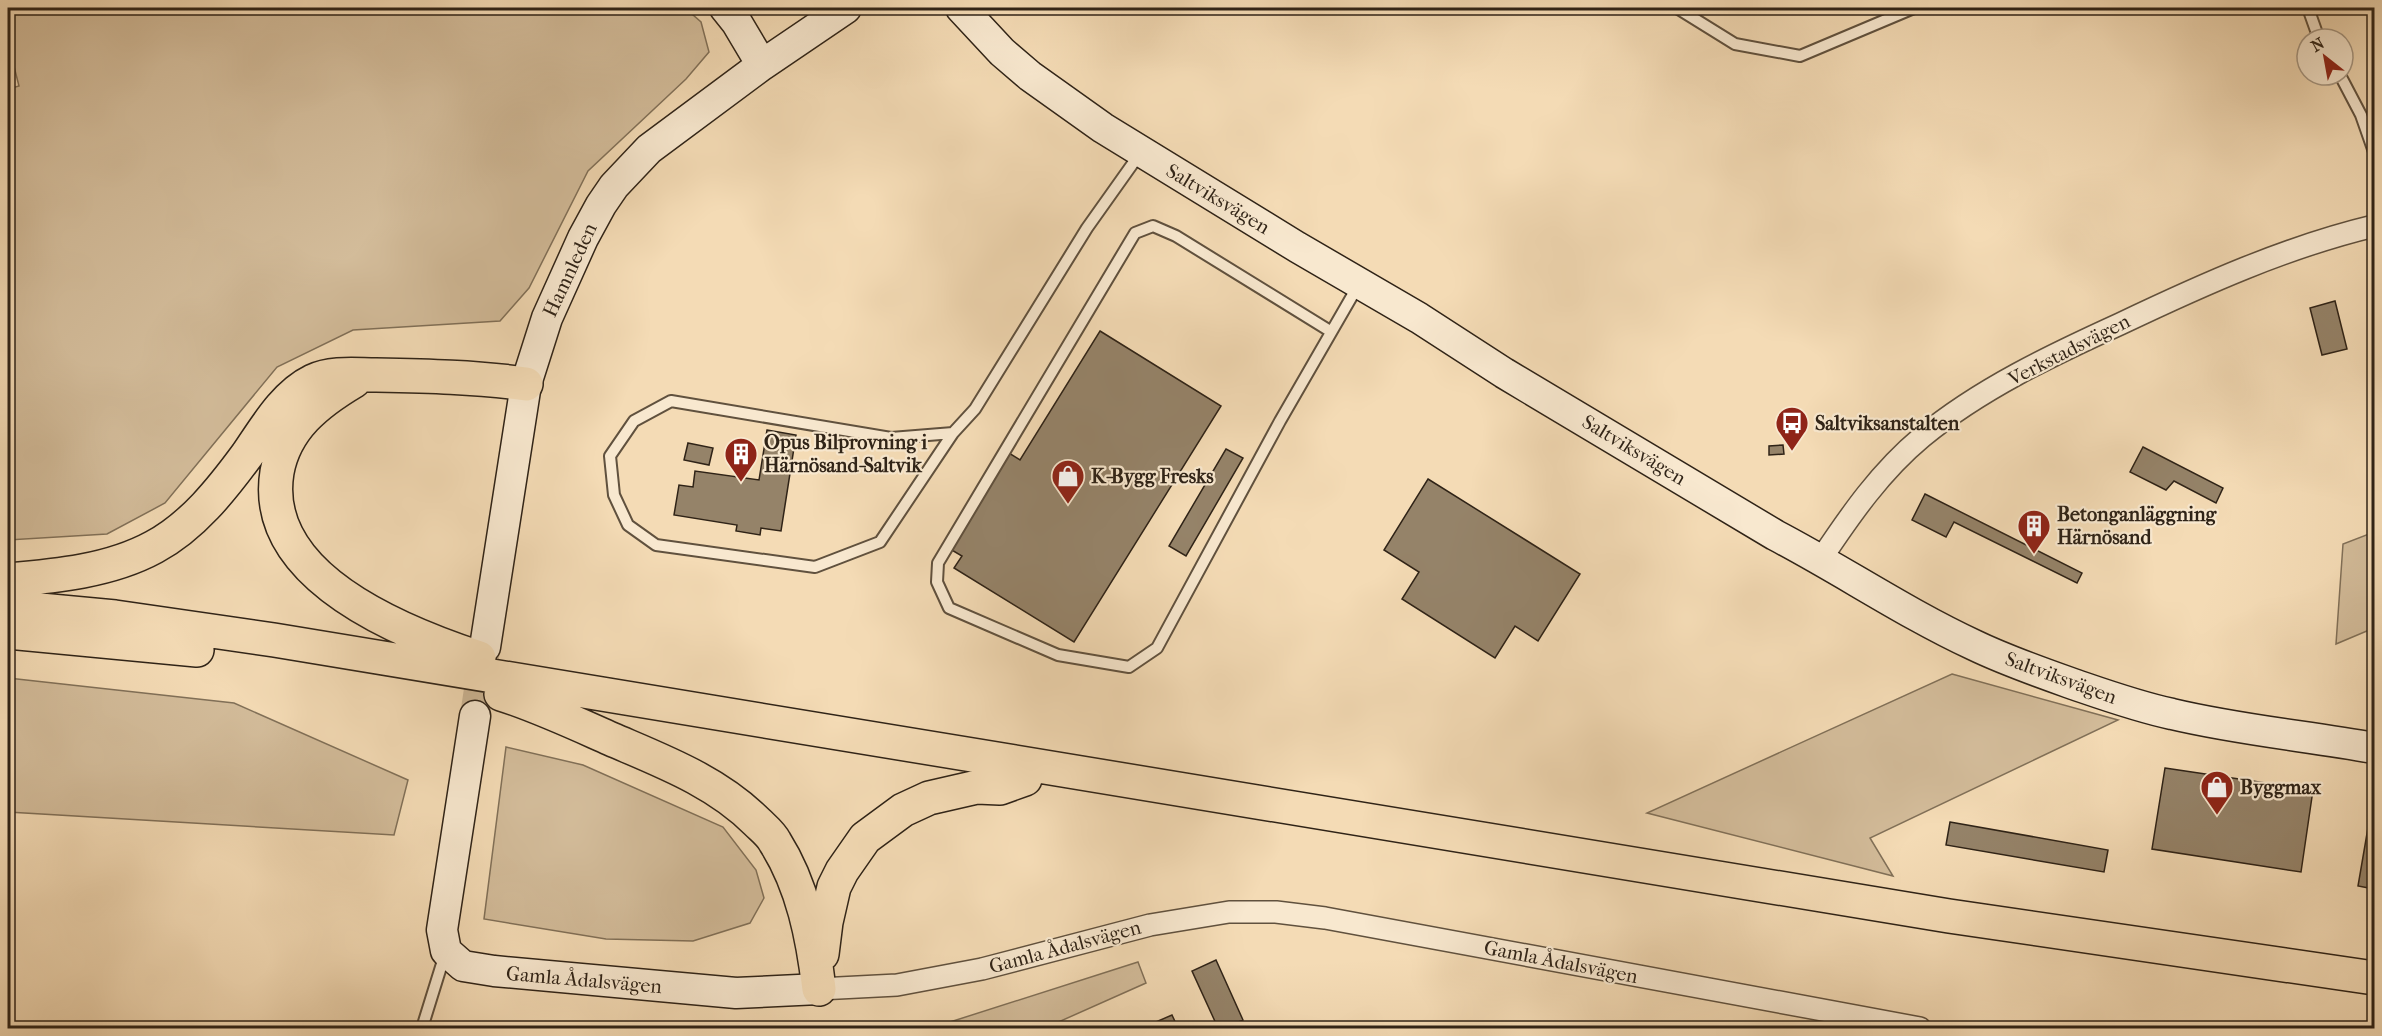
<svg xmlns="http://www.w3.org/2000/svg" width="2382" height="1036" font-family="'IM FELL French Canon',serif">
<rect width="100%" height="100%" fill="#f4dbb5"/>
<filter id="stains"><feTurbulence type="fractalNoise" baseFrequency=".00333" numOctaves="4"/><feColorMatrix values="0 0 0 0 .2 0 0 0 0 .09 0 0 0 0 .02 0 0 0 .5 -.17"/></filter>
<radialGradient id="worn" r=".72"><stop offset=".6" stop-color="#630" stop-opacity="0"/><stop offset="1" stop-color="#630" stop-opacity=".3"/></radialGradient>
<path fill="#d3bc9a" stroke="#817058" stroke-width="1.5" d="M 8,8 L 685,8 L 701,22 L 709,52 L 686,79 L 588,171 L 529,288 L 500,321 L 353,330 L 277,367 L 165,503 L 107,534 L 8,540 L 8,89 L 19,86 L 8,43 Z
M 2374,532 L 2374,628 L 2336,644 L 2343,544 Z
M 1952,674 L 2118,720 L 1870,838 L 1893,876 L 1647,813 Z
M 8,678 L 234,703 L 408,780 L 394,835 L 8,812 Z
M 506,747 L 583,765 L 723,827 L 756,870 L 764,898 L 750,923 L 693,941 L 606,939 L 484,919 Z
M 1138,962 L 1146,983 L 1045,1028 L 897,1028 L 950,1022 Z
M 512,1023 L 621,1025 L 641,1028 L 488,1028 Z"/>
<path fill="#958369" stroke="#2f2317" stroke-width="1.5" d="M 2335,301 L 2347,349 L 2322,355 L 2310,308 Z
M 1100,331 L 1221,406 L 1074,642 L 954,568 L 962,556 L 950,549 L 1009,453 L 1020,460 Z
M 767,430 L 796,435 L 781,531 L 761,528 L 760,535 L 736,531 L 737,525 L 674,515 L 679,485 L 693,487 L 695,471 L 759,480 Z
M 688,443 L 713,448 L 709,465 L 684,460 Z
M 1783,445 L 1784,454 L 1769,455 L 1769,446 Z
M 2143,447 L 2223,488 L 2216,503 L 2174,481 L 2166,490 L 2130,472 Z
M 1226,449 L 1243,458 L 1186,556 L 1169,546 Z
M 1428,479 L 1580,574 L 1538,641 L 1515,626 L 1495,658 L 1402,599 L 1419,572 L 1384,550 Z
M 1925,494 L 2082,573 L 2077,583 L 1954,522 L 1946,537 L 1912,520 Z
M 2165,768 L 2313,790 L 2301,872 L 2152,849 Z
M 2370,816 L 2374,817 L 2374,889 L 2358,886 Z
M 1950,822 L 2108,850 L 2104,872 L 1946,845 Z
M 1216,960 L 1243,1020 L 1225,1028 L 1218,1028 L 1192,971 Z
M 1172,1015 L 1178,1028 L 1142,1028 Z"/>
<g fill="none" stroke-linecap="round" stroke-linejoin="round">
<path stroke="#cdb695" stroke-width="30" stroke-dasharray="30 15" stroke-linecap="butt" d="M 475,716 L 485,650"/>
<g stroke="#60513e" stroke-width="14">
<path id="lane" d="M 1677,8 L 1735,44 L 1800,56 L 1914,8
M 2308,8 L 2319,39
M 2340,75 L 2361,115 L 2374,152
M 1330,331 L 1176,236 L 1153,226 L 1135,233 L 938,563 L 937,582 L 949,608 L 1058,655 L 1129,667 L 1157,648 L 1280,421 L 1359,284
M 953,433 L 891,438 L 671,401 L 634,421 L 610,456 L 614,495 L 628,525 L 656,545 L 815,567 L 880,542 L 953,433 L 975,409 L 1087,228 L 1141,152
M 422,1028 L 445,954"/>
</g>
<g stroke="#60513e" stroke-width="24">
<path id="street" d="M 1821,559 C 1851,514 1881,471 1922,437 C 1980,389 2052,355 2120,324 C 2202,285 2286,247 2374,226
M 819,989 L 897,985 L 982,969 L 1150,925 L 1229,912 L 1276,912 L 1325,918 L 1920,1028"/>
</g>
<g stroke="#2f2317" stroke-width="33">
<path id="secondary" d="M 725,8 L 737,23 L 762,65
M 961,8 L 1002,52 L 1030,76 L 1103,128 L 1297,247 L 1419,318 L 1504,373 L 1775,535 C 1842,570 1905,613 1974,645 C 2007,661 2042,673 2076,685 C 2108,696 2139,707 2172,714 C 2239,730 2307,736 2374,748
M 485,647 L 526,384 L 547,318 L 583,238 L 601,205 L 614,186 L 649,149 L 762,65 L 846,8
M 475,716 L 442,930 L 446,951 L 463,966 L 494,971 L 736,993 L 819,989"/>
</g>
<g stroke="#2f2317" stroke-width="36">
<path id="highway" d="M 354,381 C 317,403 285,428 277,472 C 260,576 400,632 479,658
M 8,580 C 56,576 110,571 154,547 C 192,527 222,489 247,455 C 265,429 284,395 313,381 C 332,372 356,375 376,375 C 426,376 476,377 526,384
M 8,607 L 115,617 L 274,640 L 1949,916 L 2374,978
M 8,632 L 197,650
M 501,694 C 539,706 575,723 611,739 C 662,761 716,781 757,822 C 763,828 771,834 775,842 C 803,886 813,938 819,989
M 822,954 L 826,922 L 834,887 L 842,871 L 865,838 L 903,810 L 929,798 L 977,787 L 1000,788 L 1025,779"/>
</g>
<use href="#lane" stroke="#f8e8cf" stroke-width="10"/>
<use href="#street" stroke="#f8e8cf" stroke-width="21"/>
<use href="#secondary" stroke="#f8e8cf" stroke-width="30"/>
<use href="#highway" stroke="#f4dbb5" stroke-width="33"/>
</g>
<defs>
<g id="bus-pin" transform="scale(1.725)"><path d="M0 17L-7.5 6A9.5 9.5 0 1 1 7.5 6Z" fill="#8f2418" stroke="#f8e8cf"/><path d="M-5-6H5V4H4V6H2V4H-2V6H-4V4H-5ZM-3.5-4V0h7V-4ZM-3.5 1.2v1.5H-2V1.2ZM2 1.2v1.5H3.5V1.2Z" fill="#fff"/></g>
<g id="building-pin" transform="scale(1.725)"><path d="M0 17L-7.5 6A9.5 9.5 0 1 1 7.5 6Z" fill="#8f2418" stroke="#f8e8cf"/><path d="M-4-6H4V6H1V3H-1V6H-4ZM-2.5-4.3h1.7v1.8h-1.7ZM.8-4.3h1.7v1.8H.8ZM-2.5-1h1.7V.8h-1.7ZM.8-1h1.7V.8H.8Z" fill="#fff"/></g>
<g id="shop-pin" transform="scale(1.725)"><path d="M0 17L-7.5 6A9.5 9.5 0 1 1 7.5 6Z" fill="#8f2418" stroke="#f8e8cf"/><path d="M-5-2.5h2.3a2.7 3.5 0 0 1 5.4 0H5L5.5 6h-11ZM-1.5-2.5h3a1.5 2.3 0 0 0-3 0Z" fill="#fff"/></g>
</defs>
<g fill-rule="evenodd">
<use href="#bus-pin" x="1792" y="423"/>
<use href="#building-pin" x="741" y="454"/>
<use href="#shop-pin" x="1068" y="476"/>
<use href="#building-pin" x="2034" y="526"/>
<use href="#shop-pin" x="2217" y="787"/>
</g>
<g text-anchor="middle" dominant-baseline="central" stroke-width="4.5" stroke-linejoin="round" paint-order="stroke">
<g font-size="20" fill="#2f2317" stroke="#f8e8cf">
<text transform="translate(1218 199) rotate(31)">Saltviksvägen</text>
<text transform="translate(570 270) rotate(-65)">Hamnleden</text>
<text transform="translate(2069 350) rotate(-27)">Verkstadsvägen</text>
<text transform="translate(1634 450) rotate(31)">Saltviksvägen</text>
<text transform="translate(2061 678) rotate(20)">Saltviksvägen</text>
<text transform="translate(1065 947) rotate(-15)">Gamla Ådalsvägen</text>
<text transform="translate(1561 962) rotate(11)">Gamla Ådalsvägen</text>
<text transform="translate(584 980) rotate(5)">Gamla Ådalsvägen</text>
</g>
<g font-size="20" font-weight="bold" fill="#2f2317" stroke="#f8e8cf" text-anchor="start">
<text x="1815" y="423">Saltviksanstalten</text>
<text x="764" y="442">Opus Bilprovning i<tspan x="764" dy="23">Härnösand-Saltvik</tspan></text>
<text x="1091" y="476">K-Bygg Fresks</text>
<text x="2057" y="514">Betonganläggning<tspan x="2057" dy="23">Härnösand</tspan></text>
<text x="2240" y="787">Byggmax</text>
</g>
</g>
<rect width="2382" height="1036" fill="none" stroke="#f4dbb5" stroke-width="30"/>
<rect x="9" y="9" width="2364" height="1018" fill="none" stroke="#2f2317" stroke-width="3"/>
<rect x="15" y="15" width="2352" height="1006" fill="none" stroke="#2f2317" stroke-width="1.5"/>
<g transform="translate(2325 57) rotate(329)"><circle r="28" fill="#f8e8cf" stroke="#a89985" stroke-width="1.5"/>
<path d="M0-4.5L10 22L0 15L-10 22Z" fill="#8f2418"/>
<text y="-9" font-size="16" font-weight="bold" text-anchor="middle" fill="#2f2317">N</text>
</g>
<rect width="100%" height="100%" filter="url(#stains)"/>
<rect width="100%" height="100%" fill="url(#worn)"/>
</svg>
